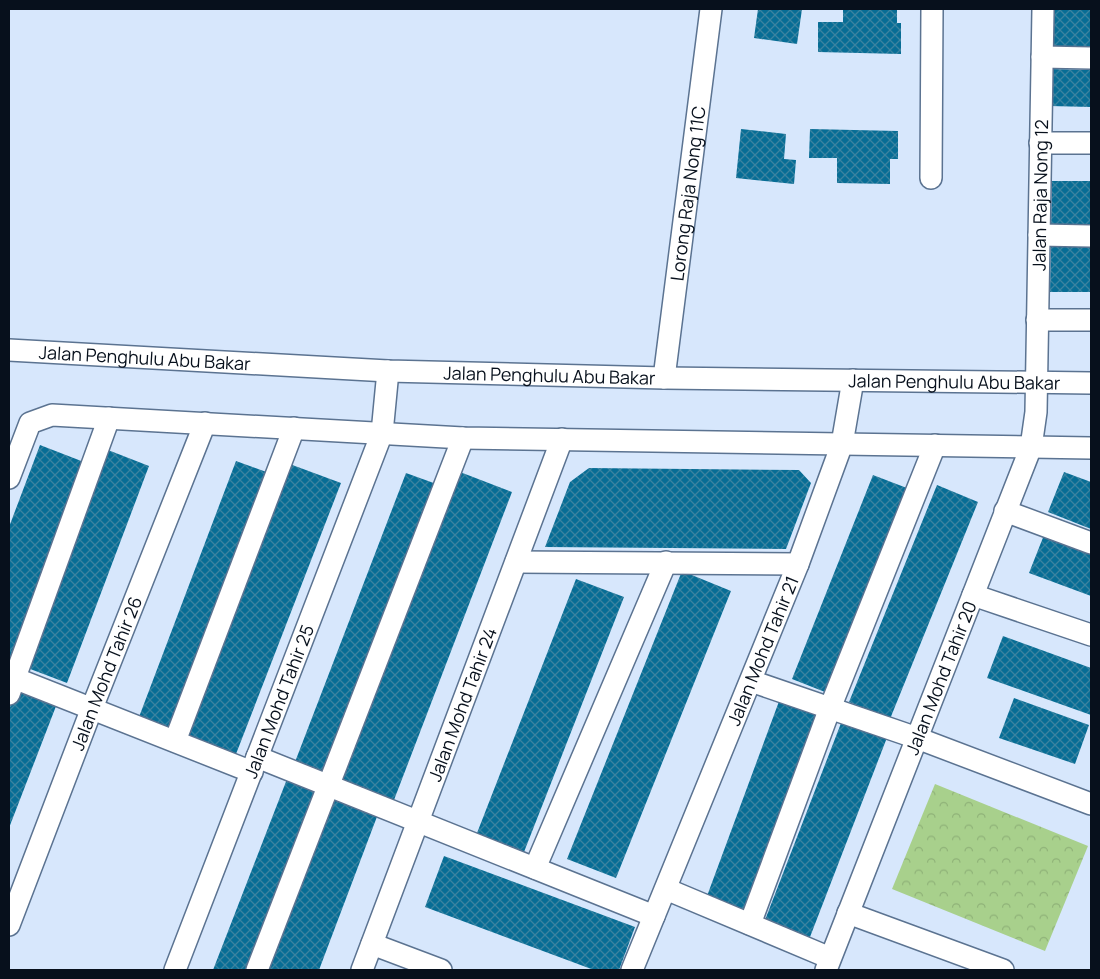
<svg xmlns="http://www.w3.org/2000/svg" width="1100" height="979" font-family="Manrope,sans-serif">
<defs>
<pattern id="park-crowns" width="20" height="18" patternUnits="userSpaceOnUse" patternTransform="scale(1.25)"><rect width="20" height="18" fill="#a8d08c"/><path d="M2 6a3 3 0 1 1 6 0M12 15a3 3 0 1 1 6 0" fill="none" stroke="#8fb278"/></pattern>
<pattern id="building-cross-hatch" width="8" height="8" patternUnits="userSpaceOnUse" patternTransform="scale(1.25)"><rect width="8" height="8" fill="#076d95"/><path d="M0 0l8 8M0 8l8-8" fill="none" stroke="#3b83a0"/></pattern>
</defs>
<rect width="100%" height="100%" fill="#d7e7fc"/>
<path fill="url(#park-crowns)" d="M 935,784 L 1088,846 L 1045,951 L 892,889 Z"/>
<path fill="url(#building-cross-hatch)" d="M 758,9 L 802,9 L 797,44 L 754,38 Z
M 843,9 L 897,9 L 897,23 L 901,23 L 901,54 L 818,52 L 818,22 L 843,22 Z
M 1050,9 L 1091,9 L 1091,49 L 1049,49 Z
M 1050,69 L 1091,70 L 1091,107 L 1049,106 Z
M 741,129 L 786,134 L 784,159 L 796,160 L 794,184 L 736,178 Z
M 810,129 L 898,131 L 898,159 L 890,159 L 890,184 L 837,183 L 837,158 L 809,158 Z
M 1052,181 L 1091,181 L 1091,228 L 1051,227 Z
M 1051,239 L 1091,240 L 1091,292 L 1050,292 Z
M 40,445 L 89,464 L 13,663 L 9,661 L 9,527 Z
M 108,450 L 149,466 L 67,683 L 25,667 Z
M 236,461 L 272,474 L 175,730 L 139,717 Z
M 287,463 L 341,483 L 236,754 L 183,733 Z
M 589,468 L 799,470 L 811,483 L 786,549 L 545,547 L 570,482 Z
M 460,472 L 512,492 L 394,800 L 342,780 Z
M 1064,472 L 1091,482 L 1091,529 L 1048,512 Z
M 406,473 L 442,486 L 331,775 L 295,762 Z
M 873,475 L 912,490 L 830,694 L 792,679 Z
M 937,485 L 978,502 L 890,719 L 849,702 Z
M 1044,535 L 1091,552 L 1091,596 L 1029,573 Z
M 682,571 L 731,591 L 616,878 L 567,859 Z
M 576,579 L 624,597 L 524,852 L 477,833 Z
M 1003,636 L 1091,668 L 1091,715 L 987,678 Z
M 18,685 L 58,701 L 9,828 L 9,710 Z
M 781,696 L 823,711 L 749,911 L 707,896 Z
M 1014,698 L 1089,725 L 1075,764 L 999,738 Z
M 843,718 L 888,735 L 810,937 L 765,920 Z
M 287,779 L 323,793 L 254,970 L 213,970 Z
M 333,797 L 378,814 L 319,970 L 267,970 Z
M 444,856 L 635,927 L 619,970 L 594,970 L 425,907 Z"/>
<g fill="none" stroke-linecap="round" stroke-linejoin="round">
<g stroke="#5b7391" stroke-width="24">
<g id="minor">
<path d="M 1042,57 L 1091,58"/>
<path d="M 1040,143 L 1091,143"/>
<path d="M 931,178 L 932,9"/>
<path d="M 1039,235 L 1091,236"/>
<path d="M 1037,320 L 1091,320"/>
<path id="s1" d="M 9,350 L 388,371 L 664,378 L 1091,383"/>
<path id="s2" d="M 664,378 L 711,9"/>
<path d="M 9,478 L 30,423 L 52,415 L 463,438 L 1091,448"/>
<path d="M 1005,511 L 1091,543"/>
<path d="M 516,562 L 798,564"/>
<path d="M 973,595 L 1091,635"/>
<path d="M 9,676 L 252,772"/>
<path d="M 751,681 L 917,738 L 1091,804"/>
<path d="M 9,694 L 109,418"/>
<path d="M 175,741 L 294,428"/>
<path d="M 257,757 L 654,916"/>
<path d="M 535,868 L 666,562"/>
<path d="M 666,889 L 830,958"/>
<path d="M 848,913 L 1003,970"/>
<path d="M 750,924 L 830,708 L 935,445"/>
<path id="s3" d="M 9,925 L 92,708 L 205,423"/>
<path d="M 372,944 L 441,970"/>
<path id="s4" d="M 175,970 L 382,433 L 388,371"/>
<path d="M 257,970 L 463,438"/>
<path id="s5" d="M 362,970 L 562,439"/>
<path id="s6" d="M 632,970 L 798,564 L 842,444 L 853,380"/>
<path id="s7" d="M 826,970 L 1031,447 L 1036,412 L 1043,9"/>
</g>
</g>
<use href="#minor" stroke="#fff" stroke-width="21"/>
</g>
<g text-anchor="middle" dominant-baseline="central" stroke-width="4" stroke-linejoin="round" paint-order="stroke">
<g font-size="18" fill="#07101c" stroke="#fff">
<text stroke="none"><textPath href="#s2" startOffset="186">Lorong Raja Nong 11C</textPath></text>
<text stroke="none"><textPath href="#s7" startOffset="814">Jalan Raja Nong 12</textPath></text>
<text stroke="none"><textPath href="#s1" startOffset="136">Jalan Penghulu Abu Bakar</textPath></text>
<text stroke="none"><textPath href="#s1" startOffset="541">Jalan Penghulu Abu Bakar</textPath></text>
<text stroke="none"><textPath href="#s1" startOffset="946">Jalan Penghulu Abu Bakar</textPath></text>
<text stroke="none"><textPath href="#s6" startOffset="345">Jalan Mohd Tahir 21</textPath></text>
<text stroke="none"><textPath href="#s3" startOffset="270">Jalan Mohd Tahir 26</textPath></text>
<text stroke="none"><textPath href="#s7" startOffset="314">Jalan Mohd Tahir 20</textPath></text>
<text stroke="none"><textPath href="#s4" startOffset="288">Jalan Mohd Tahir 25</textPath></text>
<text stroke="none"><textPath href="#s5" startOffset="284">Jalan Mohd Tahir 24</textPath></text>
</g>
</g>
<rect width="1100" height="979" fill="none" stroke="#07101c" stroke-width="20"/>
</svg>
